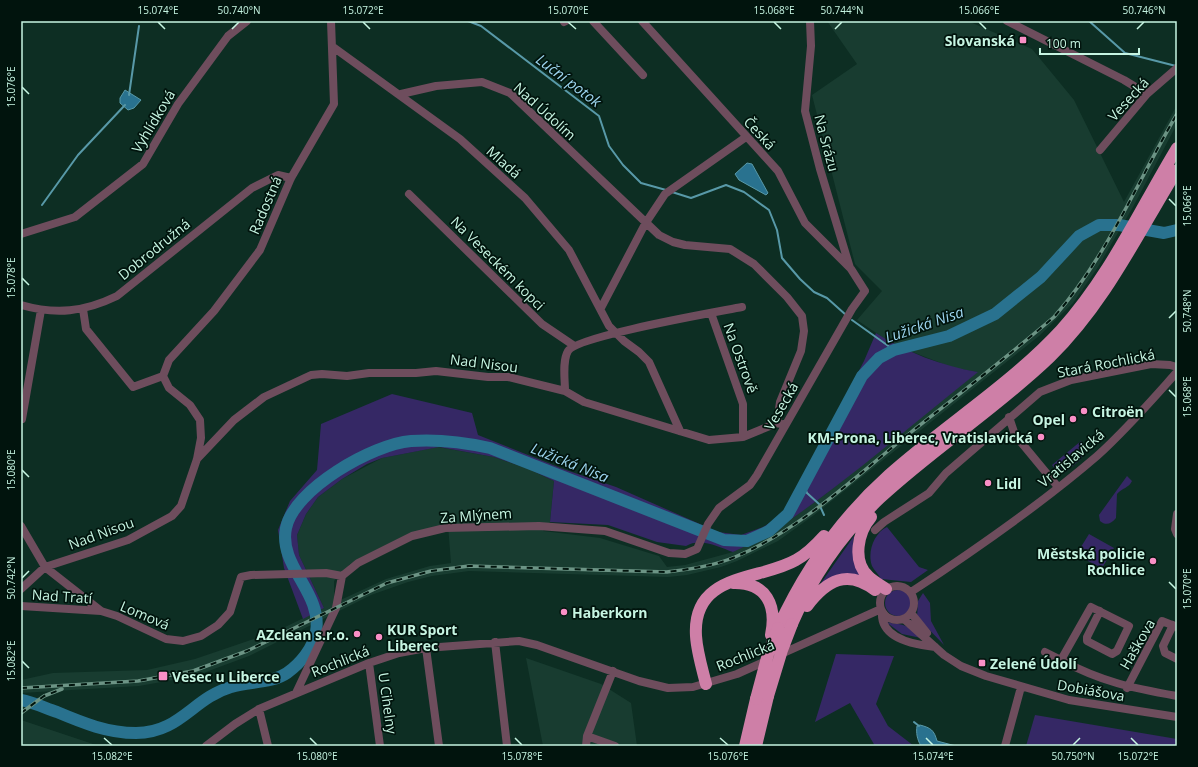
<svg xmlns="http://www.w3.org/2000/svg" width="1198" height="767" font-family="'Open Sans',sans-serif">
<rect width="100%" height="100%" fill="#0d2e23"/>
<path fill="#183c30" fill-rule="evenodd" d="M 827,21 L 968,21 L 1032,49 L 1074,100 L 1124,202 L 1177,105 L 1177,124 L 1133,207 L 1098,267 L 1073,303 L 1039,336 L 814,515 L 778,541 L 737,561 L 721,567 L 687,575 L 668,577 L 469,571 L 432,576 L 408,582 L 371,595 L 249,656 L 195,676 L 139,686 L 21,693 L 21,680 L 53,673 L 147,670 L 195,659 L 277,631 L 324,608 L 299,555 L 297,535 L 306,514 L 318,497 L 342,479 L 382,458 L 438,447 L 494,457 L 529,469 L 554,481 L 550,522 L 543,531 L 600,538 L 659,556 L 667,567 L 685,565 L 733,552 L 773,532 L 827,493 L 977,372 L 954,368 L 894,345 L 857,320 L 882,291 L 855,264 L 812,95 L 857,64 ZM 448,525 L 451,563 L 430,566 L 386,579 L 334,603 L 334,581 L 350,564 L 416,532 Z
M 526,658 L 601,684 L 631,703 L 637,746 L 543,746 Z
M 21,720 L 99,746 L 21,746 Z"/>
<path fill="#352865" d="M 876,333 C 906,352 942,366 978,372 C 939,403 901,435 862,466 C 819,499 783,529 733,552 C 719,547 700,537 686,546 L 657,542 L 608,525 L 550,522 L 554,481 L 529,469 L 494,457 L 439,447 L 382,458 L 367,464 L 342,479 L 318,497 L 306,514 L 297,535 L 299,555 L 324,608 L 303,619 L 284,568 L 278,530 L 290,501 L 317,470 L 321,424 L 392,394 L 472,413 L 478,435 L 563,469 L 616,487 L 718,532 L 741,535 L 763,527 L 784,514 L 864,361 Z
M 1081,441 L 1086,448 L 1088,447 L 1080,460 L 1064,473 L 1058,472 L 1052,465 Z
M 1127,476 L 1132,481 C 1129,488 1122,488 1117,494 L 1116,518 C 1111,524 1106,526 1100,521 L 1099,515 Z
M 887,527 L 919,567 L 928,570 L 911,582 L 881,579 C 879,575 874,570 872,566 C 867,552 874,533 887,527 Z
M 1089,534 L 1114,548 L 1102,568 L 1076,555 Z
M 854,536 C 852,551 852,563 861,576 L 821,583 Z
M885 603a13 13 0 1 1 26 0a13 13 0 1 1-26 0Z
M 923,593 L 930,603 L 931,621 L 944,645 L 917,617 L 918,601 Z
M 886,622 C 892,624 897,623 903,625 C 910,627 916,633 921,638 L 902,634 Z
M 836,654 L 894,656 L 876,704 L 888,726 L 914,746 L 875,746 L 850,703 L 815,722 Z
M 1035,715 L 1177,739 L 1177,746 L 1026,746 Z"/>
<path fill="#29728f" stroke="#5899a8" d="M 125,90 L 141,100 L 134,108 L 128,110 L 120,103 L 120,98 Z
M 747,163 L 752,164 L 768,193 L 766,195 L 739,180 L 735,174 Z
M 920,725 C 931,728 934,730 937,741 L 956,746 L 921,746 C 917,739 916,733 917,726 Z"/>
<g fill="none" stroke-linecap="round" stroke-linejoin="round">
<path stroke="#5899a8" stroke-width="2" d="M 468,21 L 481,26 L 599,116 L 609,146 L 623,165 L 641,183 L 666,190
M 1089,21 L 1125,53 L 1176,66
M 129,95 L 139,26
M 672,192 L 691,198 L 726,185 L 744,192 L 769,210 L 777,230 L 782,258 L 800,279 L 814,292 L 827,298 L 846,315
M 42,205 L 78,155 L 125,105
M 852,320 L 894,350
M 804,486 L 807,493 L 819,504
M 820,506 L 824,515
M 914,722 L 919,726"/>
<path stroke="#29728f" stroke-width="12" d="M 21,700 C 33,702 45,708 57,712 C 83,723 108,733 136,733 C 180,733 193,698 231,687 C 249,681 271,684 287,673 C 301,663 313,648 316,632 C 323,593 278,566 286,528 C 294,489 373,444 411,441 C 439,439 463,442 490,448 L 724,540 L 747,541 L 769,531 L 788,514 L 862,376 L 879,358 L 894,350 L 949,336 L 995,314 L 1041,277 L 1079,236 L 1099,225 L 1119,225 L 1164,233 L 1177,230"/>
<path stroke="#6e4d5d" stroke-width="8" d="M 593,21 L 643,75
M 810,21 L 811,46 L 805,111 L 820,169 L 850,268
M 1007,21 L 1124,80 L 1147,94
M 564,22 L 566,21
M 333,47 L 460,139 L 525,198 L 569,250 L 609,326 L 624,341 L 639,352 L 649,362 L 680,431
M 401,94 L 436,86 L 482,82 L 510,93 L 659,235 L 673,242 L 685,245 L 730,249 L 754,264 L 787,297 L 802,316 L 804,331 L 801,351 L 780,402 L 777,423
M 1100,150 L 1147,94 L 1177,68
M 409,194 L 542,324 L 573,345
M 21,234 L 75,217 L 143,164 L 178,104 L 228,36 L 247,21
M 21,305 C 56,315 84,312 117,296 L 252,188 L 278,175 L 291,178
M 601,308 L 645,224 L 665,194 L 746,137
M 83,309 L 86,329 L 133,387 L 163,376
M 711,313 L 743,404 L 743,437
M 163,376 L 169,360 L 214,311 L 260,250 L 291,178 L 334,104 L 331,21
M 565,391 C 565,380 562,361 568,351 C 577,336 717,312 742,307
M 1009,417 L 1015,435 L 1058,487
M 22,419 L 41,310
M 197,459 L 234,420 L 264,397 L 311,375 L 322,374 L 347,376 L 369,373 L 416,373 L 436,371 L 488,377 L 508,377 L 565,391 L 584,402 L 709,440 L 743,437 L 777,423 L 785,425
M 1177,514 L 1175,529 L 1177,534
M 21,526 L 45,567 L 101,611 L 117,616 L 166,639 L 183,641 L 201,636 L 218,625 L 230,612 L 241,577 L 251,575 L 326,573 L 342,576
M 875,530 L 884,522 L 929,493 L 946,473 L 1040,392 L 1071,380 L 1151,364 L 1170,365 L 1177,367
M880 603a17 17 0 1 1 34 0a17 17 0 1 1-34 0Z
M 21,589 L 45,567 L 128,540 L 172,516 L 181,506 L 197,459 L 201,438 L 200,420 L 190,405 L 169,388 L 163,376
M 911,592 C 975,550 1039,506 1097,456 C 1126,430 1151,401 1177,372
M 21,606 L 101,611
M 1100,611 L 1087,637 L 1087,641 L 1112,654 L 1117,651 L 1129,626 L 1091,607 L 1061,660 C 1102,682 1132,688 1177,696
M 882,612 C 880,639 915,645 935,647
M 911,613 L 927,633
M 904,619 L 944,655 L 961,666 L 986,676 L 1069,700 L 1177,717
M 1173,625 L 1163,646 L 1165,653 L 1177,659
M 495,642 L 507,746
M 426,648 L 439,746
M 1045,652 L 1061,660
M 369,663 L 380,746
M 1127,688 L 1162,621 L 1177,627
M 296,693 L 336,608 L 342,576 L 358,563 L 412,536 L 445,528 L 539,526 L 605,531 L 669,553 L 685,554 L 697,549 L 708,524 L 719,508 L 750,485 L 757,475 L 852,309 L 865,291 L 851,269 L 805,223 L 778,171 L 642,21
M 259,709 L 268,746
M 587,736 L 615,746
M 206,746 L 235,724 L 259,709 L 369,663 L 399,653 L 426,648 L 519,641 L 537,645 L 639,681 L 668,688 L 693,687 L 737,674 L 881,609
M 586,746 L 587,736 L 613,671
M 1005,746 L 1021,687"/>
<path stroke="#ce7fa7" stroke-width="12" d="M 871,517 C 858,532 852,561 868,576 C 873,581 880,585 886,589
M 733,583 C 767,582 777,606 771,635
M 807,606 C 827,580 847,569 875,590
M 792,624 C 812,577 843,533 880,498 C 934,448 997,408 1050,357 C 1105,303 1137,235 1177,170
M 778,628 C 805,569 841,518 889,475 C 945,425 1010,385 1061,330 C 1110,276 1140,209 1177,148
M 706,684 C 702,668 697,652 696,636 C 692,572 760,581 796,560 C 807,554 816,545 824,536
M 745,746 L 756,699
M 756,746 L 768,696"/>
<g stroke="#6c9485" stroke-width="3.5">
<path id="rail" d="M 21,688 L 138,681 L 193,671 L 247,651 L 387,583 L 431,571 L 469,566 L 667,572 C 690,569 714,566 735,557 C 800,530 856,476 910,433 C 958,395 1007,357 1054,317 C 1107,257 1137,182 1177,114
M 21,713 L 44,696 L 62,689"/>
</g>
<use href="#rail" stroke="#01140d" stroke-width="2" stroke-dasharray="6" stroke-linecap="butt"/>
<path stroke="#ce7fa7" stroke-width="12" d="M 768,696 L 782,650 L 792,624
M 756,699 L 768,654 L 778,628"/>
</g>
<path fill="none" stroke="#c6f5e2" stroke-width="1.5" d="M 158,22 L 165,29M 363,22 L 370,29M 568,22 L 576,29M 774,22 L 781,29M 979,22 L 986,29M 232,29 L 239,22M 835,29 L 842,22M 1137,29 L 1144,22M 22,87 L 29,94M 1169,199 L 1176,206M 22,278 L 29,285M 1169,318 L 1176,311M 1169,390 L 1176,397M 22,470 L 29,477M 22,578 L 29,571M 1169,582 L 1176,589M 22,661 L 29,668M 104,738 L 112,745M 310,738 L 317,745M 515,738 L 522,745M 720,738 L 728,745M 926,738 L 933,745M 1131,738 L 1138,745M 1073,745 L 1080,738"/>
<g fill="#fa8fc6" stroke="#01140d" stroke-width="1.5">
<rect x="1019" y="36" width="8" height="8" rx="2"/>
<circle cx="1084" cy="411" r="4"/>
<circle cx="1073" cy="419" r="4"/>
<circle cx="1041" cy="437" r="4"/>
<circle cx="988" cy="483" r="4"/>
<circle cx="1153" cy="561" r="4"/>
<circle cx="564" cy="612" r="4"/>
<circle cx="357" cy="634" r="4"/>
<circle cx="379" cy="637" r="4"/>
<rect x="978" y="659" width="8" height="8" rx="2"/>
<rect x="158" y="671" width="10" height="10" rx="2"/>
</g>
<g text-anchor="middle" dominant-baseline="central" stroke-width="3.5" stroke-linejoin="round" paint-order="stroke">
<g font-size="14" font-weight="bold" fill="#c6f5e2" stroke="#01140d" text-anchor="start">
<text x="1015" y="40" text-anchor="end">Slovanská</text>
<text x="1092" y="411">Citroën</text>
<text x="1065" y="419" text-anchor="end">Opel</text>
<text x="1033" y="437" text-anchor="end">KM-Prona, Liberec, Vratislavická</text>
<text x="996" y="483">Lidl</text>
<text x="1145" y="553" text-anchor="end">Městská policie<tspan x="1145" dy="16">Rochlice</tspan></text>
<text x="572" y="612">Haberkorn</text>
<text x="387" y="629">KUR Sport<tspan x="387" dy="16">Liberec</tspan></text>
<text x="349" y="634" text-anchor="end">AZclean s.r.o.</text>
<text x="990" y="663">Zelené Údolí</text>
<text x="172" y="676">Vesec u Liberce</text>
</g>
<g font-size="14" fill="#c6f5e2" stroke="#01140d">
<text transform="translate(1128 99) rotate(-48)">Vesecká</text>
<text transform="translate(545 111) rotate(42)">Nad Údolím</text>
<text transform="translate(153 121) rotate(-59)">Vyhlídková</text>
<text transform="translate(760 133) rotate(47)">Česká</text>
<text transform="translate(827 143) rotate(75)">Na Srázu</text>
<text transform="translate(504 162) rotate(42)">Mladá</text>
<text transform="translate(265 205) rotate(-67)">Radostná</text>
<text transform="translate(154 249) rotate(-39)">Dobrodružná</text>
<text transform="translate(498 263) rotate(45)">Na Veseckém kopci</text>
<text transform="translate(741 358) rotate(70)">Na Ostrově</text>
<text transform="translate(484 363) rotate(7)">Nad Nisou</text>
<text transform="translate(1106 363) rotate(-11)">Stará Rochlická</text>
<text transform="translate(781 406) rotate(-60)">Vesecká</text>
<text transform="translate(1071 458) rotate(-40)">Vratislavická</text>
<text transform="translate(476 515) rotate(-4)">Za Mlýnem</text>
<text transform="translate(101 533) rotate(-20)">Nad Nisou</text>
<text transform="translate(62 596) rotate(4)">Nad Tratí</text>
<text transform="translate(145 615) rotate(23)">Lomová</text>
<text transform="translate(1137 644) rotate(-60)">Haškova</text>
<text transform="translate(745 655) rotate(-22)">Rochlická</text>
<text transform="translate(340 661) rotate(-22)">Rochlická</text>
<text transform="translate(1091 690) rotate(10)">Dobiášova</text>
<text transform="translate(388 703) rotate(82)">U Cihelny</text>
</g>
<g font-size="15" font-style="italic" fill="#9cd4ee" stroke="#01140d">
<text transform="translate(569 80) rotate(37)">Luční potok</text>
<text transform="translate(924 324) rotate(-19)">Lužická Nisa</text>
<text transform="translate(570 462) rotate(22)">Lužická Nisa</text>
</g>
</g>
<rect width="1198" height="767" fill="none" stroke="#01140d" stroke-width="44"/>
<path d="M1040 48v6h99v-6" fill="none" stroke="#c6f5e2" stroke-width="2"/>
<text x="1046" y="48" font-size="12" fill="#c6f5e2" stroke="#01140d" stroke-width="3" paint-order="stroke">100 m</text>
<rect x="22" y="22" width="1154" height="723" fill="none" stroke="#c6f5e2" stroke-width="1.5"/>
<g font-size="10" text-anchor="middle" fill="#c6f5e2">
<text x="158" y="14">15.074°E</text>
<text x="239" y="14">50.740°N</text>
<text x="363" y="14">15.072°E</text>
<text x="568" y="14">15.070°E</text>
<text x="774" y="14">15.068°E</text>
<text x="842" y="14">50.744°N</text>
<text x="979" y="14">15.066°E</text>
<text x="1144" y="14">50.746°N</text>
<text transform="translate(11 87) rotate(-90)" y="4">15.076°E</text>
<text transform="translate(1187 206) rotate(-90)" y="4">15.066°E</text>
<text transform="translate(11 278) rotate(-90)" y="4">15.078°E</text>
<text transform="translate(1187 311) rotate(-90)" y="4">50.748°N</text>
<text transform="translate(1187 397) rotate(-90)" y="4">15.068°E</text>
<text transform="translate(11 470) rotate(-90)" y="4">15.080°E</text>
<text transform="translate(11 578) rotate(-90)" y="4">50.742°N</text>
<text transform="translate(1187 589) rotate(-90)" y="4">15.070°E</text>
<text transform="translate(11 661) rotate(-90)" y="4">15.082°E</text>
<text x="112" y="760">15.082°E</text>
<text x="317" y="760">15.080°E</text>
<text x="522" y="760">15.078°E</text>
<text x="728" y="760">15.076°E</text>
<text x="933" y="760">15.074°E</text>
<text x="1073" y="760">50.750°N</text>
<text x="1138" y="760">15.072°E</text>
</g>
</svg>
